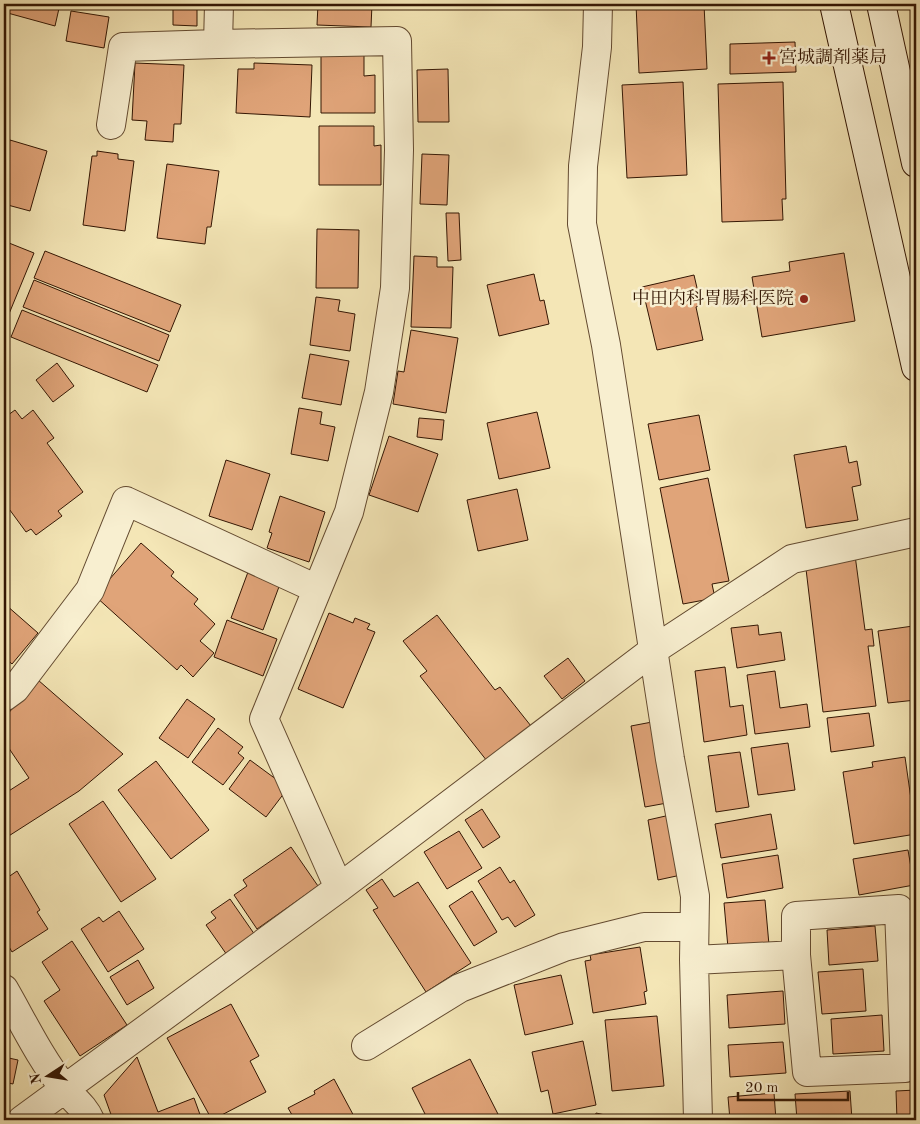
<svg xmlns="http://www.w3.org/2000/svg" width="920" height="1124" font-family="'Old Standard TT','Noto Serif JP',serif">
<rect width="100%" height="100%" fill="#f4e6b6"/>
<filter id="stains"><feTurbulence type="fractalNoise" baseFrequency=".004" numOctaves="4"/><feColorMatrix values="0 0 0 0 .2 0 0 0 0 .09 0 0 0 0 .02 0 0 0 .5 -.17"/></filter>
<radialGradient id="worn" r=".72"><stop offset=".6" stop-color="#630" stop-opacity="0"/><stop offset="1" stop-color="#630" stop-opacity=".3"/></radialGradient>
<path fill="#e0a479" stroke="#331603" d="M 4,4 L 60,4 L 55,26 L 4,12 Z
M 251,4 L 291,4 L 291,8 L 251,7 Z
M 318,4 L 372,4 L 371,27 L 317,25 Z
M 636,4 L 704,4 L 707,69 L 639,73 Z
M 173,5 L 197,6 L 197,26 L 173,25 Z
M 71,11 L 109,17 L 104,48 L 66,41 Z
M 795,42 L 796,72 L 730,74 L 730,44 Z
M 321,55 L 364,55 L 364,76 L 375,75 L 375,113 L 321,113 Z
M 135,63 L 184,65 L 181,124 L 174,124 L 173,142 L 145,140 L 147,121 L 132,120 Z
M 254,63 L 312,65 L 310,117 L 236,113 L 238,69 L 254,69 Z
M 448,69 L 449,122 L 418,122 L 417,70 Z
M 683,82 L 687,175 L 627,178 L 622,85 Z
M 783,82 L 786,199 L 782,199 L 783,220 L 722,222 L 718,84 Z
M 319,126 L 374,126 L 374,146 L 381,145 L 381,185 L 319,185 Z
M 10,140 L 47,151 L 30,211 L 4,204 L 4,162 Z
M 97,151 L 118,154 L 118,159 L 134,161 L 125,231 L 83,225 L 92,156 L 97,156 Z
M 422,154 L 449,155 L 447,205 L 420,204 Z
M 167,164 L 219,171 L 211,227 L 207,227 L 205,244 L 157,238 Z
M 446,213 L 459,213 L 461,260 L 448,261 Z
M 317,229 L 359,230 L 358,288 L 316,288 Z
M 4,241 L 34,253 L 4,326 Z
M 45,251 L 181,305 L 170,332 L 34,278 Z
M 844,253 L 855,321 L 762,337 L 752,277 L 790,271 L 789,262 Z
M 414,256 L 437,257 L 437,267 L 453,267 L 451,328 L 411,327 Z
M 534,274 L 540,301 L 544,300 L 549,324 L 499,336 L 487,285 Z
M 694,275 L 701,305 L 696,307 L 703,340 L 657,350 L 642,287 Z
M 34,280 L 169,335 L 159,361 L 23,307 Z
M 316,297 L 340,300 L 338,311 L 355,314 L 350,351 L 310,345 Z
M 22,310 L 158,365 L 147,392 L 11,337 Z
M 411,330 L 458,338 L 446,413 L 393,404 L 398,371 L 404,372 Z
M 310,354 L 349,361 L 341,405 L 302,398 Z
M 57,363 L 74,386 L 53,402 L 36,380 Z
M 299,408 L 322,412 L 320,424 L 335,427 L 328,461 L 291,454 Z
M 15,410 L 22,419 L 33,410 L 54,438 L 47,443 L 83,492 L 58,511 L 62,516 L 36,535 L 31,529 L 26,532 L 4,502 L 4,418 Z
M 537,412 L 550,468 L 499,479 L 487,423 Z
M 699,415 L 710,470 L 659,480 L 648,424 Z
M 419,418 L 444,420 L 442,440 L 417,437 Z
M 389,436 L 438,454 L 418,512 L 369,495 Z
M 846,446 L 849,463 L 857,461 L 861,485 L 852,487 L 858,520 L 806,528 L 794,455 Z
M 226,460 L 270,474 L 252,530 L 209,516 Z
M 708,478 L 729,581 L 712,584 L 715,598 L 683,604 L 660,488 Z
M 517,489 L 528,540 L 478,551 L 467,500 Z
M 280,496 L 325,512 L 309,562 L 267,548 L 272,533 L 269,532 Z
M 141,543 L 174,572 L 171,576 L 198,599 L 194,604 L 215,624 L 200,641 L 214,653 L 193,677 L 181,665 L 177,670 L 95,596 Z
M 855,555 L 865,630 L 872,629 L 874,646 L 868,646 L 876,706 L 823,712 L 806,569 L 822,567 L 821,559 Z
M 248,572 L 280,584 L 263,630 L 231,618 Z
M 6,605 L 38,633 L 12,664 L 4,657 L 4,608 Z
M 329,613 L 353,623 L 355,618 L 370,624 L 367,629 L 375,632 L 343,708 L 298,689 Z
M 437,615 L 495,690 L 500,687 L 531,726 L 487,761 L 420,676 L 427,671 L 403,641 Z
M 227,620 L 277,639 L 263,676 L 214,657 Z
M 758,625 L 759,635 L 781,632 L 785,660 L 737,668 L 731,628 Z
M 913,626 L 916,661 L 911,662 L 916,700 L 888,703 L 878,631 Z
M 568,658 L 585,681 L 562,699 L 544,676 Z
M 725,667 L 730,707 L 743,705 L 747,735 L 704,742 L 695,671 Z
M 775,671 L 780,708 L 807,704 L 810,727 L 755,734 L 747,675 Z
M 38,680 L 123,754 L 79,791 L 4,839 L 4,794 L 29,778 L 4,741 L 4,718 Z
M 187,699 L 215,719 L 188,758 L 159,738 Z
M 869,713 L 874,746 L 831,752 L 827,718 Z
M 652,722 L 667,803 L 645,807 L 631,726 Z
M 218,728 L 243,747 L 238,753 L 244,758 L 223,785 L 192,762 Z
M 788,743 L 795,790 L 758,795 L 751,748 Z
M 740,752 L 749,807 L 716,812 L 708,756 Z
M 905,757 L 916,834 L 854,844 L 843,772 L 873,767 L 872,762 Z
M 250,760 L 288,788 L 266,817 L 229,789 Z
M 156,761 L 209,830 L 171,859 L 118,790 Z
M 103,801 L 156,879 L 121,902 L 69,824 Z
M 482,809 L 500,837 L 483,848 L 465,820 Z
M 771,814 L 777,849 L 721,858 L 715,824 Z
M 670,815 L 681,875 L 658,880 L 648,820 Z
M 459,831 L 482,868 L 447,889 L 424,852 Z
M 291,847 L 318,886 L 257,929 L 234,895 L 247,886 L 243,880 Z
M 908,850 L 914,885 L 859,895 L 853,859 Z
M 778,855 L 783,888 L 727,898 L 722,864 Z
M 500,867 L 510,883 L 514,880 L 535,915 L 515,927 L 508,917 L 502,920 L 478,881 Z
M 17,871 L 40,910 L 37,912 L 48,929 L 12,952 L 4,938 L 4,880 Z
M 382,879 L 394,897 L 418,882 L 471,963 L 426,992 L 373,910 L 378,908 L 366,890 Z
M 472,891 L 497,932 L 474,946 L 449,906 Z
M 230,899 L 255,935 L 227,955 L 206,925 L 216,918 L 211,912 Z
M 765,900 L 769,945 L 728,948 L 724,903 Z
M 119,911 L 144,949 L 108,972 L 81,929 L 99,917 L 103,922 Z
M 875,926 L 878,961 L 829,965 L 827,930 Z
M 72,941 L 127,1025 L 80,1056 L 44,1001 L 60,990 L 42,962 Z
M 640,947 L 647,991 L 644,992 L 646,1004 L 593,1013 L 585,961 L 591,960 L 590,955 Z
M 138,960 L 154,988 L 127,1005 L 110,977 Z
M 863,969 L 866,1011 L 822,1014 L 818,972 Z
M 561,975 L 573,1024 L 525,1035 L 514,985 Z
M 783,991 L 785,1024 L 729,1028 L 727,995 Z
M 231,1004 L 259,1056 L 250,1061 L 266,1092 L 212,1120 L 167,1038 Z
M 882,1015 L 884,1051 L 833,1054 L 831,1019 Z
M 657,1016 L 664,1086 L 612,1091 L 605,1020 Z
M 583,1041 L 596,1105 L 553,1114 L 548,1090 L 541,1092 L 532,1052 Z
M 783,1042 L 786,1073 L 730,1077 L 728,1045 Z
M 4,1057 L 18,1060 L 13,1084 L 4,1082 Z
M 137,1057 L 158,1112 L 194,1098 L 202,1120 L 113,1120 L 104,1095 Z
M 470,1059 L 501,1120 L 428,1120 L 412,1088 Z
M 334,1079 L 356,1120 L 295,1120 L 288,1108 L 315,1094 L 314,1091 Z
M 916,1090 L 916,1120 L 897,1120 L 896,1091 Z
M 850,1091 L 852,1120 L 797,1120 L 795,1094 Z
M 774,1093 L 776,1120 L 730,1120 L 728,1097 Z
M 596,1113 L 628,1120 L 594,1120 Z"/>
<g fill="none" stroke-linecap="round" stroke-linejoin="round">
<g stroke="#634a30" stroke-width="30">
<path id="street" d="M 219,4 L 218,44 L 397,41 L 399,150 L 395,288 L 379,392 L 349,512 L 264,719 L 339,888
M 598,4 L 597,47 L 583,166 L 582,224 L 606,345 L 670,759 L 695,896 L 694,960 L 698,1120
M 111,125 L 123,47 L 218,44
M 4,697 L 15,689 L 90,590 L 126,501 L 317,589
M 694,960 L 796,955 L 796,916 L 899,909 L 905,1068 L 807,1072 L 796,955
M 4,989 C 23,1022 40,1058 64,1088 C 73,1099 84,1106 90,1120
M 366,1046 L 460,988 L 564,947 L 644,927 L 694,927
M 22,1120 L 339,888 L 655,649 L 792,559 L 916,532"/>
</g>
<g stroke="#331603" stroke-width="30">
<path id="secondary" d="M 834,4 L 916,367
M 881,4 L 916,163"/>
</g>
<use href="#street" stroke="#f8efd0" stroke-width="28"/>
<use href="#secondary" stroke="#f8efd0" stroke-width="28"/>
</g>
<g fill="#8f2418" stroke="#f8efd0" stroke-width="2">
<path d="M766.5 50.5h5v5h5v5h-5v5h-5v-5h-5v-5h5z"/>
<circle cx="804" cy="299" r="5"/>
</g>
<g text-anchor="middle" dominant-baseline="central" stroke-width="5" stroke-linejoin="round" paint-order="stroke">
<g font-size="18" fill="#331603" stroke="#f8efd0" text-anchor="start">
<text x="779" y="58">宮城調剤薬局</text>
<text x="794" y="299" text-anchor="end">中田内科胃腸科医院</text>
</g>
</g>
<rect width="920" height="1124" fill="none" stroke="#f4e6b6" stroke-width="20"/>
<rect x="5" y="5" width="910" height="1114" fill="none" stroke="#331603" stroke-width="2.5"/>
<rect x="10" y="10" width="900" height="1104" fill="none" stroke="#331603"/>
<g transform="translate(48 1076) rotate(258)" stroke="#f8efd0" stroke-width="4" paint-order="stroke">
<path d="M0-4L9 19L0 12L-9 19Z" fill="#331603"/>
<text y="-8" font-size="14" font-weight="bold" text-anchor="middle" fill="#331603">N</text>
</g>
<path d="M738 1092v8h110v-8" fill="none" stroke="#331603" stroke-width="2.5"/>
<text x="745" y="1092" font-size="15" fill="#331603" stroke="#f8efd0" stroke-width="4" paint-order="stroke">20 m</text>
<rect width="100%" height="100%" filter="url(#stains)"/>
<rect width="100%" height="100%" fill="url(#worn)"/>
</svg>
